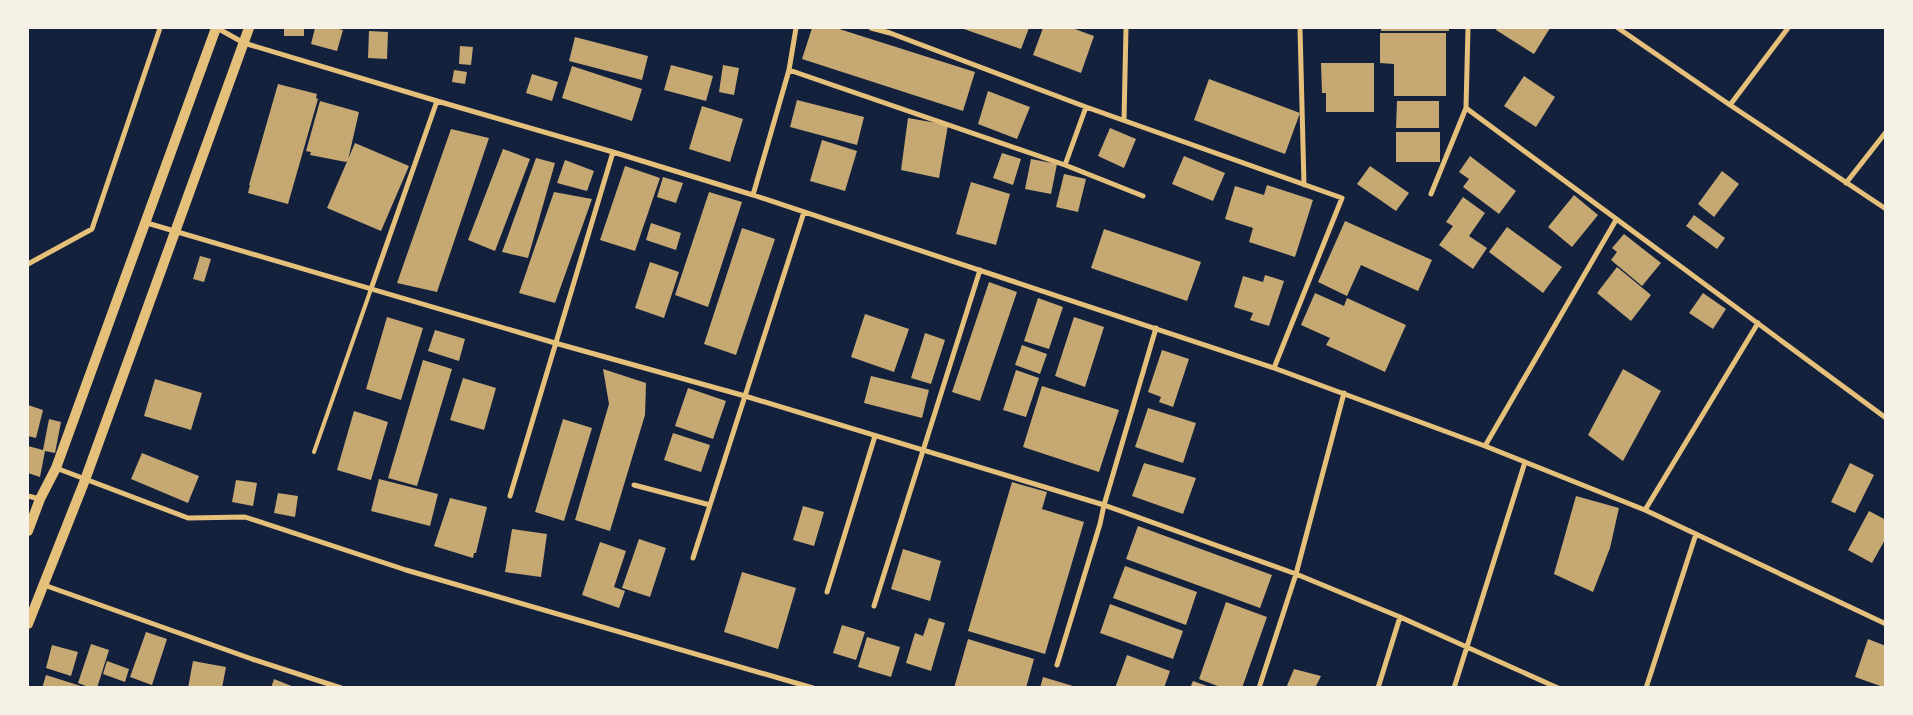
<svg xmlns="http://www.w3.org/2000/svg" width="1913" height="715" font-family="'Sofia Sans Condensed',sans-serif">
<rect width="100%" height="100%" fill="#14213d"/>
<path fill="#c6a872" d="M 284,28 L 304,28 L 304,36 L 284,36 Z
M 315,28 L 334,28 L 343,30 L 337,51 L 311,44 Z
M 812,28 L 836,28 L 975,72 L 963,111 L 802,59 Z
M 961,28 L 1029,28 L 1021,49 Z
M 1043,28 L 1072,28 L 1094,36 L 1081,73 L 1033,55 Z
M 1381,28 L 1449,28 L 1449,31 L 1381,31 Z
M 1497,28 L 1550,28 L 1534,54 L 1496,30 Z
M 369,31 L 388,32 L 387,59 L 368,58 Z
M 1380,33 L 1446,33 L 1446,96 L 1394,96 L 1394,64 L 1380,63 Z
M 575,37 L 648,56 L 642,80 L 569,61 Z
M 460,46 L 473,47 L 471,65 L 459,64 Z
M 1321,63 L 1374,63 L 1374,112 L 1326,112 L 1326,93 L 1322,93 Z
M 671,65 L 713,76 L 706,101 L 664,90 Z
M 723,65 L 739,68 L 734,95 L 719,92 Z
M 572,66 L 642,89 L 632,121 L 562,98 Z
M 454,70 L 467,72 L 465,84 L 452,82 Z
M 532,74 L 558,82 L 552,101 L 526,93 Z
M 1524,76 L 1555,97 L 1536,127 L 1504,106 Z
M 1209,79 L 1300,113 L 1285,154 L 1194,120 Z
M 278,84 L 317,94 L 316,98 L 318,99 L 288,204 L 248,193 L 250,185 L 249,185 Z
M 988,91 L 1030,107 L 1017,139 L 978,124 Z
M 797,100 L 864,117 L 857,145 L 790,127 Z
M 320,101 L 359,112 L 348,160 L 346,162 L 310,155 L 311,152 L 306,151 Z
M 1397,101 L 1439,101 L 1439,128 L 1396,128 Z
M 702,106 L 743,119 L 730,162 L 689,149 Z
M 908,118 L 948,125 L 939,178 L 901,170 Z
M 1110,128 L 1136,139 L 1124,168 L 1098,156 Z
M 451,129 L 489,138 L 437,292 L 397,283 Z
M 1396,132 L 1440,132 L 1440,162 L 1396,162 Z
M 822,140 L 857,151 L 845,191 L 810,181 Z
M 355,143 L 409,166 L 381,231 L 327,208 Z
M 503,149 L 530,159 L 495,251 L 468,240 Z
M 1002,153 L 1021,159 L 1013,185 L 993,178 Z
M 1184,156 L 1225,173 L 1213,201 L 1172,184 Z
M 1470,156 L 1516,191 L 1499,214 L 1463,187 L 1469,179 L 1459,172 Z
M 536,158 L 555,163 L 528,258 L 502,252 Z
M 1031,159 L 1057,164 L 1051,194 L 1025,189 Z
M 565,160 L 594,171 L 587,191 L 557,183 Z
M 625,166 L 660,178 L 635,251 L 600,240 Z
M 1370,166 L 1409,193 L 1396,211 L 1357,184 Z
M 1722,171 L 1739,184 L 1714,217 L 1698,204 Z
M 1064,174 L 1086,179 L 1078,212 L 1056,207 Z
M 663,177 L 683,183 L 676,203 L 657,197 Z
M 971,182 L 1010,194 L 996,245 L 956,234 Z
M 1267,185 L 1313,200 L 1295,257 L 1249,242 L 1253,228 L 1225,219 L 1235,186 L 1264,195 Z
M 554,192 L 592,199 L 555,303 L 519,293 Z
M 709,192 L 742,202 L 708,307 L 675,295 Z
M 1574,195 L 1598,215 L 1572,247 L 1548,227 Z
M 1463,197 L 1485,213 L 1469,236 L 1487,248 L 1473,269 L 1439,245 L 1453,226 L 1446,222 Z
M 1694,215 L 1725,238 L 1717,249 L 1686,226 Z
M 1345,221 L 1432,260 L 1418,291 L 1361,265 L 1347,296 L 1318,282 Z
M 651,223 L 681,233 L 676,250 L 646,240 Z
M 1507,227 L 1562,267 L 1543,293 L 1489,252 Z
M 742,228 L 775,239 L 736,355 L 704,344 Z
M 1104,229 L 1201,262 L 1187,301 L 1091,268 Z
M 1624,234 L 1661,263 L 1642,286 L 1611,260 L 1617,252 L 1612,248 Z
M 200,256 L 211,259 L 204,282 L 193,279 Z
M 650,262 L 679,272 L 664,318 L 635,308 Z
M 1617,267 L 1651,295 L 1631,321 L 1597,293 Z
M 1265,275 L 1284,281 L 1269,326 L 1250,320 L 1253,313 L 1234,307 L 1243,276 L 1263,282 Z
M 989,282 L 1017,292 L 980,401 L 952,392 Z
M 1315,293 L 1344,306 L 1347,298 L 1406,325 L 1385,372 L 1326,345 L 1330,338 L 1301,325 Z
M 1703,293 L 1726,309 L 1713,329 L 1689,313 Z
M 1038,298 L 1063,307 L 1049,349 L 1024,341 Z
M 865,314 L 909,329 L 894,372 L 851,357 Z
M 387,317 L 423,328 L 401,400 L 366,389 Z
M 1074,317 L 1104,327 L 1085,387 L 1055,376 Z
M 435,330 L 465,339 L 459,361 L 428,351 Z
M 925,333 L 945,340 L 931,384 L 911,378 Z
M 1022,345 L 1047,354 L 1040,374 L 1015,365 Z
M 1162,350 L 1189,359 L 1173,407 L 1159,402 L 1161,397 L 1148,392 Z
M 423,360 L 452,369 L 417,486 L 388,478 Z
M 603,369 L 646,383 L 645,415 L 610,531 L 575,520 L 609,404 Z
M 1623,369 L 1661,391 L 1623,461 L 1588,435 Z
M 1016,370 L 1039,378 L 1026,417 L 1003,410 Z
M 871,376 L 929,390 L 922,418 L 864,403 Z
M 463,378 L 496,388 L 484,430 L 450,420 Z
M 155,379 L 202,393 L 191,430 L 144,416 Z
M 1042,386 L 1119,410 L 1099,472 L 1023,447 Z
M 688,388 L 726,401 L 713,439 L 675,426 Z
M 28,405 L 43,410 L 36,438 L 28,436 Z
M 1148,408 L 1196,423 L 1183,463 L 1135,447 Z
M 354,411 L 388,422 L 371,480 L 337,470 Z
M 49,419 L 61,422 L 55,453 L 45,451 L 40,477 L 28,473 L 28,446 L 43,450 Z
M 563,419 L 592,428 L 564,521 L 535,512 Z
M 673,433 L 710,445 L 701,472 L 664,460 Z
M 142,453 L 199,476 L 188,503 L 131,479 Z
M 1144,463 L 1196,478 L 1183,514 L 1132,496 Z
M 1850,463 L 1874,475 L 1855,513 L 1831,502 Z
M 379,479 L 438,494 L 430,526 L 371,511 Z
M 236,480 L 257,483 L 253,506 L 232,502 Z
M 1012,482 L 1047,492 L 1042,509 L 1084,522 L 1045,654 L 968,631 Z
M 278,493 L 298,496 L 295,517 L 274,513 Z
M 1576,496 L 1619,508 L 1610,548 L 1593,592 L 1554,574 Z
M 450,498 L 487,507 L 476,553 L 474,553 L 473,558 L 434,546 Z
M 803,506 L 824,512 L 814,546 L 793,540 Z
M 1869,511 L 1886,520 L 1886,538 L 1872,563 L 1848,550 Z
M 1138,526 L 1272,575 L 1260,608 L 1126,559 Z
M 512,529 L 547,534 L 541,577 L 505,572 Z
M 639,539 L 666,548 L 650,597 L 622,588 Z
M 600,542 L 626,551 L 614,587 L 625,591 L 619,608 L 582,595 Z
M 903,549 L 941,561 L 930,601 L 891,589 Z
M 1125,566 L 1197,592 L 1186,625 L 1113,598 Z
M 742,572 L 796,588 L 778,649 L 724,632 Z
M 1226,602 L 1267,617 L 1242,688 L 1223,688 L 1199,679 Z
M 1110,604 L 1183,631 L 1173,659 L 1100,633 Z
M 929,618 L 945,623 L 931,671 L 906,663 L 915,633 L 923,636 Z
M 842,625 L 865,632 L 856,660 L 833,653 Z
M 146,632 L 167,639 L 152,685 L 130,677 Z
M 867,637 L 900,647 L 891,677 L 858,667 Z
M 968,639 L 1034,659 L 1026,688 L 954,688 Z
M 1868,639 L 1886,646 L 1886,688 L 1855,677 Z
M 91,644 L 109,650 L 97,688 L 91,688 L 78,683 Z
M 52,645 L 78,652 L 71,676 L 46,668 Z
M 1127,655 L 1170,671 L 1164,688 L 1115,688 Z
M 107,661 L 129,669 L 125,682 L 103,674 Z
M 193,661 L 226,667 L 222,688 L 188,688 Z
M 1294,669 L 1321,676 L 1315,688 L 1286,688 Z
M 46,675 L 84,687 L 84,688 L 42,688 Z
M 1043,677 L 1073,686 L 1072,688 L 1040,688 Z
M 274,679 L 294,687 L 294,688 L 271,688 Z
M 1193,681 L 1210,687 L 1210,688 L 1190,688 Z"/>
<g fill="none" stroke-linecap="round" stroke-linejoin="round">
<path stroke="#e5c07b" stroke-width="4" d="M 314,452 L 371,289"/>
<path stroke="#e5c07b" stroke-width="5" d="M 217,28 L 244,43 L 437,101 L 613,152 L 753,195 L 1274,368 L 1485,446 L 1645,510 L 1886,624
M 871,28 L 890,33 L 1086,107 L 1342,198 L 1274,368
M 1300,28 L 1304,185
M 1618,28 L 1730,105 L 1886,209
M 789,70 L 1065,165 L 1086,107
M 1730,105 L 1788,28
M 1466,108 L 1886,418
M 1124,120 L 1126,28
M 1065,165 L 1143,196
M 1846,183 L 1886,132
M 1431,194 L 1466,108 L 1468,28
M 753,195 L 789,70 L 796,28
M 147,223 L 555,343 L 745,396 L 1104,505 L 1296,574 L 1400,617 L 1558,688
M 28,264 L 92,229 L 160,28
M 371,289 L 437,101
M 1485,446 L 1616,220
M 56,468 L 188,518 L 245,517 L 406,570 L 813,688
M 634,485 L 710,505 L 804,212
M 28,496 L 40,499
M 510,496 L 613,152
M 1645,510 L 1758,323
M 693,558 L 710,505
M 44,585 L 252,659 L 341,688
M 827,592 L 875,436
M 874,606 L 980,270
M 1057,665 L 1100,524 L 1104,505 L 1156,328
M 1259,688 L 1296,574 L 1344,393
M 1378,688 L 1400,617
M 1454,688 L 1525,462
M 1646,688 L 1696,534"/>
<path stroke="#e5c07b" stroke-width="10" d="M 28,531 L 40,499 L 56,468 L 216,28
M 28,624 L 85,480 L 249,28"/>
</g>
<rect width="1913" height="715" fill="none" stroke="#f6f1e7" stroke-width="58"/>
</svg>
